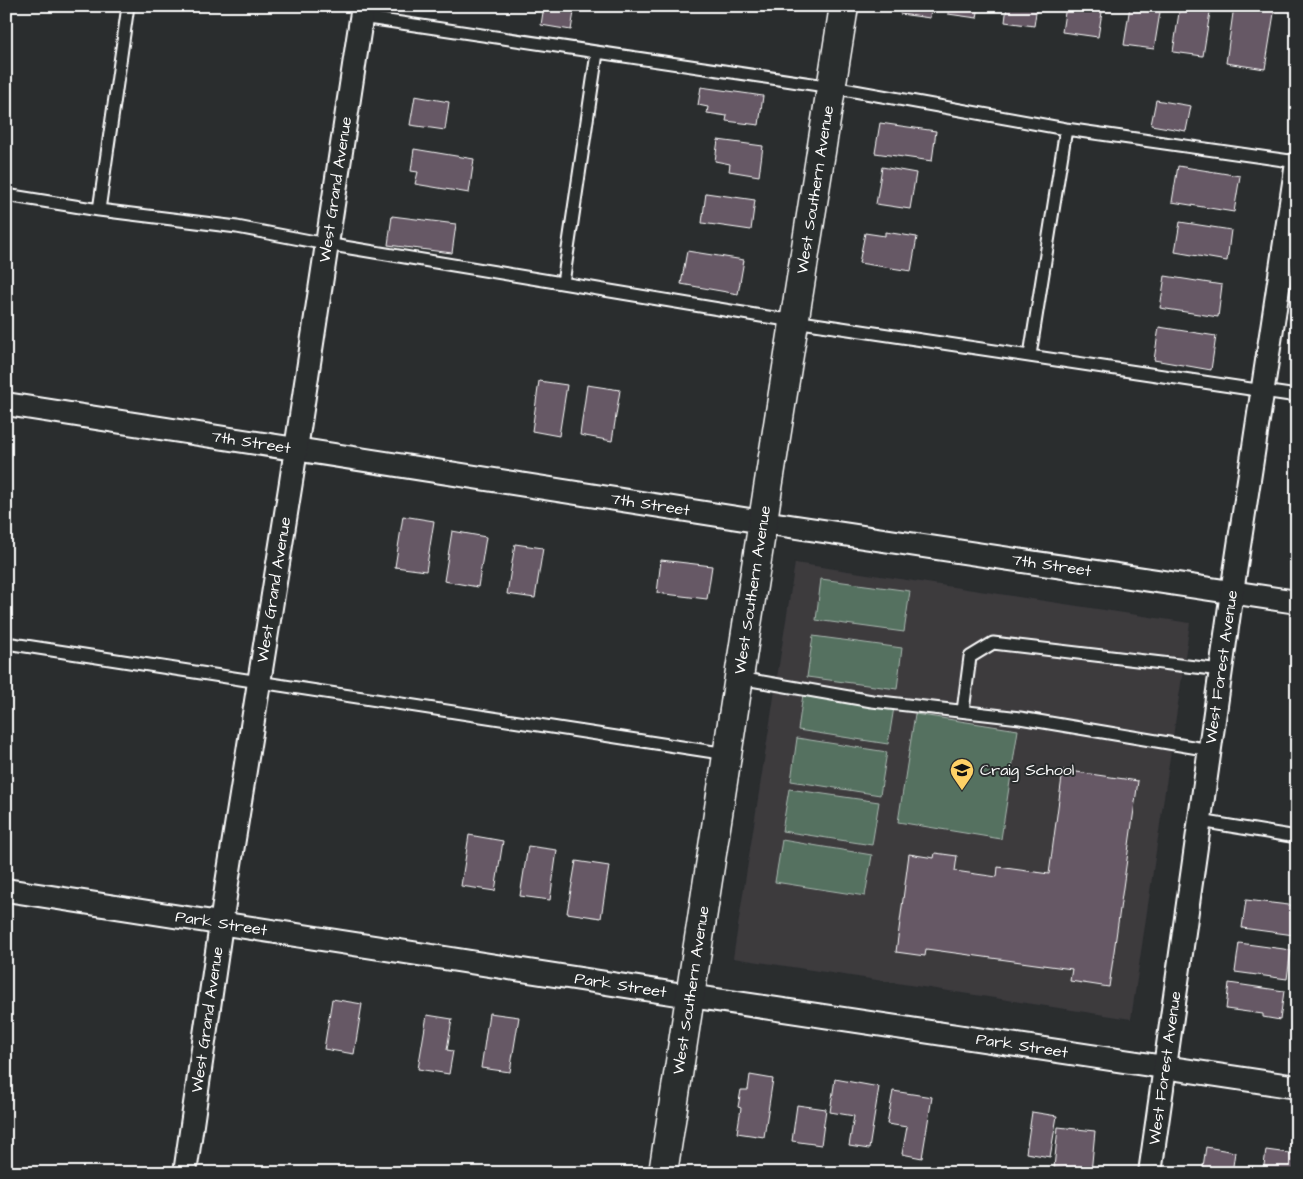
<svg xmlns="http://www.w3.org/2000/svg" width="1303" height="1179" font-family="'Architects Daughter',sans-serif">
<rect width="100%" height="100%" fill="#2a2d2e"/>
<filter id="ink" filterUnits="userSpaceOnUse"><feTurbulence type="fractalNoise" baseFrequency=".02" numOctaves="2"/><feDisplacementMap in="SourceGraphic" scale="10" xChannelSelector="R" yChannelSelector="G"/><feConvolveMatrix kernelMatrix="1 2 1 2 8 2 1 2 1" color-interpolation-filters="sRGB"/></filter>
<g filter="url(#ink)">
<path fill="#3c3a3e" d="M 795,563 L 1190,623 L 1131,1019 L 733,958 Z"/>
<path fill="#557160" stroke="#aab8b0" d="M 821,579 L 910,591 L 904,632 L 816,620 Z
M 813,636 L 902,648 L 897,689 L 807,677 Z
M 804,687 L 895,701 L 888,744 L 798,730 Z
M 915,714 L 1018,730 L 1001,839 L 898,822 Z
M 797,738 L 887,752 L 880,795 L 791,781 Z
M 789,789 L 879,802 L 872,845 L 782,831 Z
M 782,840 L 872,855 L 865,896 L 775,882 Z"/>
<path fill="#665865" stroke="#fff" d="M 544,6 L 575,6 L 571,30 L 541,25 Z
M 901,6 L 931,6 L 930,18 L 900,14 Z
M 949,6 L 979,6 L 977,18 L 948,14 Z
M 1007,6 L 1037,6 L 1034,26 L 1005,22 Z
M 1066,6 L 1103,6 L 1098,37 L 1062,32 Z
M 1130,6 L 1161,6 L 1154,49 L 1124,45 Z
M 1180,6 L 1211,6 L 1203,56 L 1173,52 Z
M 1234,6 L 1275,7 L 1265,69 L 1226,63 Z
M 701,87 L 763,96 L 759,125 L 726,121 L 727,116 L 707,113 L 708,107 L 698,105 Z
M 415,96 L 449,102 L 445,130 L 410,125 Z
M 1156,100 L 1191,106 L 1186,131 L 1151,125 Z
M 880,123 L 936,131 L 932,161 L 875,153 Z
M 718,140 L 763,146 L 759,176 L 729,171 L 730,164 L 715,161 Z
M 414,149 L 474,159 L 469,193 L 415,184 L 418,172 L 411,171 Z
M 1178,166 L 1240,176 L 1234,212 L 1172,202 Z
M 882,167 L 916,173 L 910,209 L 876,204 Z
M 706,193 L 755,200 L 751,230 L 702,223 Z
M 392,216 L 456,224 L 452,253 L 388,245 Z
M 1180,222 L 1231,230 L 1227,261 L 1175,252 Z
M 885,232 L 917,237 L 911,271 L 859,263 L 865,233 L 885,236 Z
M 687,251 L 744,260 L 738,294 L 681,284 Z
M 1165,276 L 1222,285 L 1218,317 L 1160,308 Z
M 1159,327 L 1216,336 L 1211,370 L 1154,360 Z
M 539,381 L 567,385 L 559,436 L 532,431 Z
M 587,385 L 620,390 L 612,441 L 580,435 Z
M 403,516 L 434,521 L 426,571 L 395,567 Z
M 452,531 L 486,537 L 478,587 L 444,581 Z
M 515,544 L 543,548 L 535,598 L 507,594 Z
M 661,560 L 712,566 L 707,599 L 657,593 Z
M 1063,770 L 1138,781 L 1109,987 L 1070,981 L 1072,969 L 926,949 L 925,956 L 896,952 L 909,854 L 934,858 L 935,853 L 957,856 L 955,871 L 997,877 L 998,867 L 1049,874 Z
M 469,835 L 503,841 L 495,891 L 461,886 Z
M 528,846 L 557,850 L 550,900 L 520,896 Z
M 576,861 L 609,866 L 601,918 L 567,913 Z
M 1246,900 L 1297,906 L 1294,935 L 1242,928 Z
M 1239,943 L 1291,950 L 1287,979 L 1235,972 Z
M 1229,983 L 1284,991 L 1280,1020 L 1263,1017 L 1263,1014 L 1226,1009 Z
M 332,999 L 362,1004 L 354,1054 L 324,1049 Z
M 489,1013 L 519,1017 L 510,1072 L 481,1068 Z
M 427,1015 L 452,1019 L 447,1050 L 453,1051 L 449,1074 L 418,1069 Z
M 750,1075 L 773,1079 L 764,1137 L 737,1133 L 741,1108 L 738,1107 L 741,1090 L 748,1090 Z
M 835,1079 L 879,1087 L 869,1149 L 849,1146 L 854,1116 L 830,1112 Z
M 893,1091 L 932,1097 L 922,1158 L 902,1154 L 907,1127 L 887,1124 Z
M 797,1105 L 826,1109 L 821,1145 L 792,1141 Z
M 1032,1112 L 1057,1116 L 1050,1157 L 1026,1153 Z
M 1058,1127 L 1095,1131 L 1091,1173 L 1063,1173 L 1064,1169 L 1054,1168 Z
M 1206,1147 L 1235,1152 L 1232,1173 L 1202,1173 Z
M 1266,1150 L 1296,1154 L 1293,1173 L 1263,1173 Z"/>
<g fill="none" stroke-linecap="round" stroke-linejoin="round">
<g stroke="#fff" stroke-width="15">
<path id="service" d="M 361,17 L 832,87 L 1066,129 L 1297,162
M 6,195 L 99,210 L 237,227 L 326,244 L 761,316 L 1297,396
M 99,210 L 128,6
M 563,283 L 597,53
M 1030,355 L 1066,129
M 6,643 L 727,754
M 739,678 L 872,701 L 1020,718 L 1210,750
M 963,711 L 970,657 L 993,643 L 1221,670
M 1200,821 L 1297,837"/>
</g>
<g stroke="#fff" stroke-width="26">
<g id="minor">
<path id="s1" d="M 6,404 L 763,522 L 1297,602"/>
<path id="s2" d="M 6,890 L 690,996 L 1297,1087"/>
<path id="s3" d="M 185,1173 L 227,883 L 291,482 L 363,6"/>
<path id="s4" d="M 1150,1173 L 1232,592 L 1297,163"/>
</g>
</g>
<g stroke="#fff" stroke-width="31">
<g id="tertiary">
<path id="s5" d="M 663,1173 L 768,488 L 844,6"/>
</g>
</g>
<use href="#service" stroke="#2a2d2e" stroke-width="11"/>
<use href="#minor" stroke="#2a2d2e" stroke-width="22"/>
<use href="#tertiary" stroke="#2a2d2e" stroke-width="28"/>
</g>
</g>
<defs>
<g id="school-pin" transform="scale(1.25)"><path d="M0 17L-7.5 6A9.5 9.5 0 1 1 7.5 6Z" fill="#ffd166" stroke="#2a2d2e"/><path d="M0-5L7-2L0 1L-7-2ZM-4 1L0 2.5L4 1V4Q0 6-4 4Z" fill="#111"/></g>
</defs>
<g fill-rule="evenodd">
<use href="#school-pin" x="962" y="770"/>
</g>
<g text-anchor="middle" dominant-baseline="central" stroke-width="4" stroke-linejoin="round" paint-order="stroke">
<g font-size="16" fill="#fff" stroke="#2a2d2e">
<text stroke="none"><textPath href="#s3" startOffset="995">West Grand Avenue</textPath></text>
<text stroke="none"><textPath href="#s5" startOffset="995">West Southern Avenue</textPath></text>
<text stroke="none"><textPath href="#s1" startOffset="248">7th Street</textPath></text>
<text stroke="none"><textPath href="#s1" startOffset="652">7th Street</textPath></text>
<text stroke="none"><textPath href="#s1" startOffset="1058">7th Street</textPath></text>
<text stroke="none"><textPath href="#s5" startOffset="590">West Southern Avenue</textPath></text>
<text stroke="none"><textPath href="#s3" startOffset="590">West Grand Avenue</textPath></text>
<text stroke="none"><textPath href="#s4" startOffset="511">West Forest Avenue</textPath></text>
<text stroke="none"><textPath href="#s2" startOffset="218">Park Street</textPath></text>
<text stroke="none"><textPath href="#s2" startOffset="622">Park Street</textPath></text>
<text stroke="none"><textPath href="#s5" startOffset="185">West Southern Avenue</textPath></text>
<text stroke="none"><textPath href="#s3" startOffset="155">West Grand Avenue</textPath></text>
<text stroke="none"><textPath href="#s2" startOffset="1028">Park Street</textPath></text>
<text stroke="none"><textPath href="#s4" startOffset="106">West Forest Avenue</textPath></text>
</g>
<g font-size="16" fill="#fff" stroke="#2a2d2e" text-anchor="start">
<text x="980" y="770">Craig School</text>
</g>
</g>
<rect width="1303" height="1179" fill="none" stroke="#2a2d2e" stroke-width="25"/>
<rect x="12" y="12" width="1278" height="1154" fill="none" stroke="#fff" stroke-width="2" filter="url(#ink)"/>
</svg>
